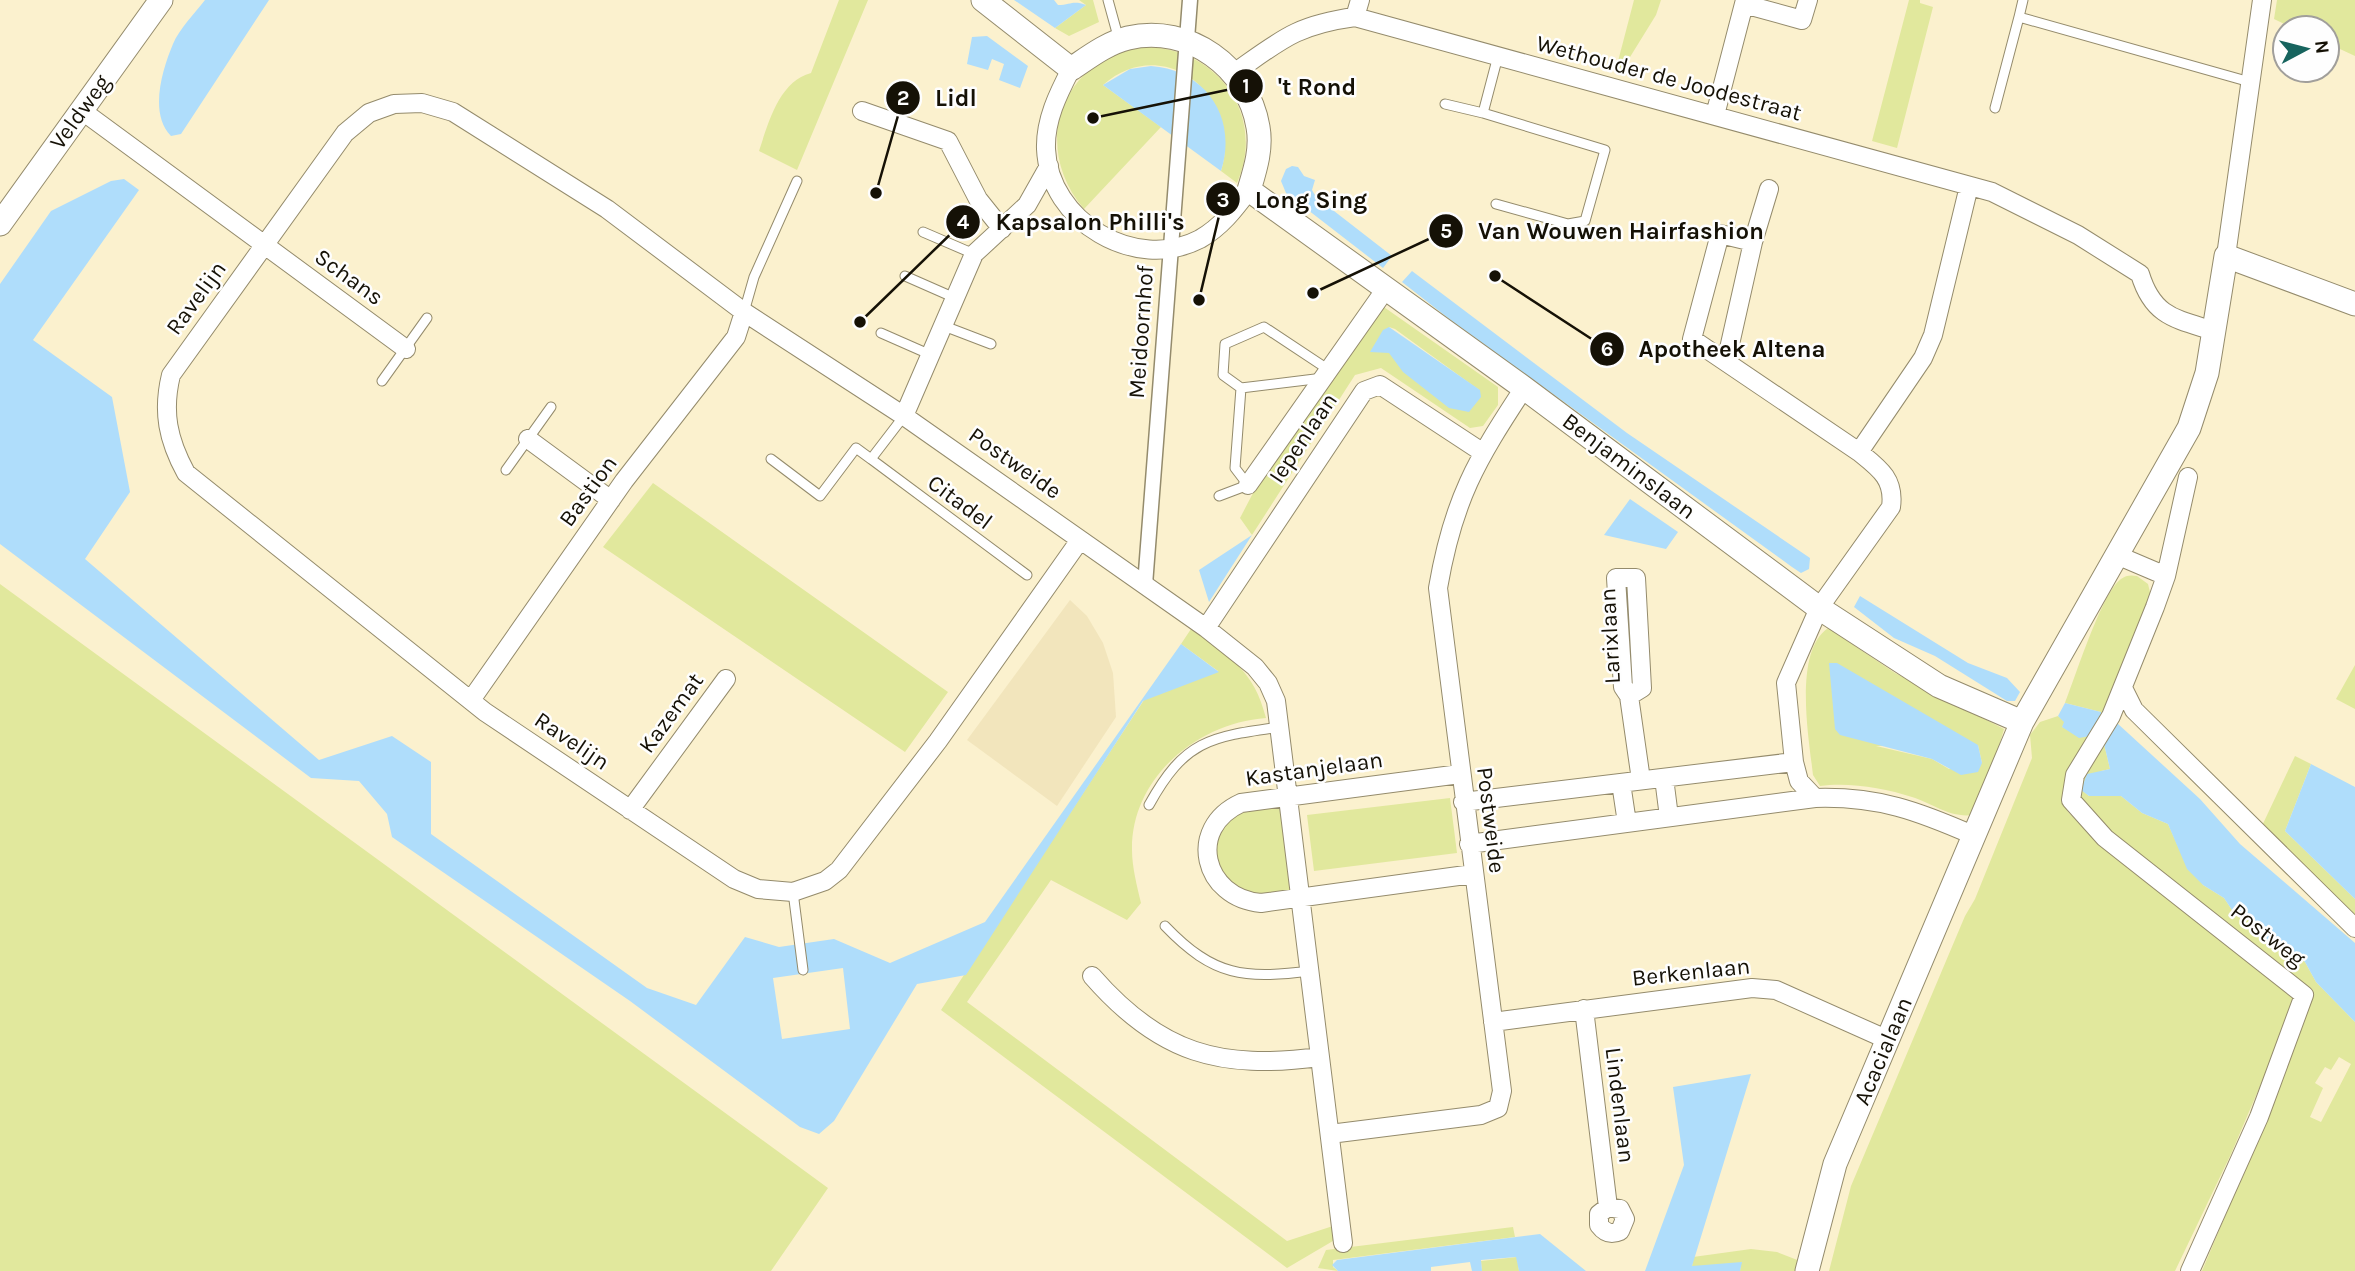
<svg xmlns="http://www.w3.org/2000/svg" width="2355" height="1271" font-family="Karla,sans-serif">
<rect width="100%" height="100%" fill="#fbf1ce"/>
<path fill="#f2e5bc" d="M 1070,600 L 1087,616 L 1103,643 L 1113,673 L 1116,717 L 1057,806 L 967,740 Z"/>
<path fill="#e1e89d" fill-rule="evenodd" d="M 839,0 L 868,0 L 797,170 L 759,151 C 768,124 779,81 811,73 Z
M 1079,0 L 1093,0 L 1099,22 L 1069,36 L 1055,28 L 1086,5 Z
M 1634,0 L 1661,0 L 1656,15 L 1622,70 L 1616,69 Z
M 1909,0 L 1920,0 L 1920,3 L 1933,7 L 1897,148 L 1872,141 Z
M 2277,0 L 2355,0 L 2355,56 L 2327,43 L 2327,28 L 2293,28 L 2274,19 Z
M 1150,47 C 1220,51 1266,117 1237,183 L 1221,171 C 1244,97 1164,31 1103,85 L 1161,127 L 1084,209 C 1028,143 1064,53 1150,47 Z
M 1381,305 L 1498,387 L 1498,405 L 1483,426 L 1470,428 L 1381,368 L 1355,375 L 1252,535 L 1240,518 L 1263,474 ZM 1389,327 L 1395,329 L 1479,390 L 1402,368 L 1389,352 Z
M 653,483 L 948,692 L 905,752 L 603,547 Z
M 2137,576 L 2148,584 L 2151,596 L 2106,707 L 2100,717 L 2101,712 L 2065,703 C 2075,678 2102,592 2121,579 C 2126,575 2131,575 2137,576 Z
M 0,584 L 828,1188 L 771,1271 L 0,1271 Z
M 1828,628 L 1895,673 L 2004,729 L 1979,814 C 1951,820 1937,805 1912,797 C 1884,788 1849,782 1820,786 L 1813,775 C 1809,739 1793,652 1828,628 ZM 1978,745 L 1982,763 L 1949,769 L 1932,759 L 1876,746 Z
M 1191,629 C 1230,657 1254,670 1266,718 C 1198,723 1131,777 1132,850 C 1132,867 1137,886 1141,903 L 1127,920 L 1051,880 L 967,1002 L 1287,1241 L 1336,1225 L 1338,1238 L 1287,1268 L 941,1010 L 1144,700 L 1218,671 L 1181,644 Z
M 2355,665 L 2355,709 L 2336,699 Z
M 2058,716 L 2065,722 L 2062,727 L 2090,736 L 2063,800 L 2068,812 L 2095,839 L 2298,997 L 2231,1154 L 2175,1271 L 1829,1271 L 1851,1186 L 1965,916 L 1975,899 L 2032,758 L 2030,735 L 2040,722 Z
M 2104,744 L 2110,769 L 2101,771 L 2082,790 L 2089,796 L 2121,796 L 2142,813 L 2168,824 L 2181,853 L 2203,885 L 2224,898 L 2234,913 L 2252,920 L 2266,941 L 2288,947 L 2305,962 L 2316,982 L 2355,1022 L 2355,1271 L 2202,1271 L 2266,1119 L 2309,995 L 2109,834 L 2076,797 L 2078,777 ZM 2339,1057 L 2351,1064 L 2321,1122 L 2310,1117 L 2323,1088 L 2315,1083 L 2325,1067 L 2331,1070 Z
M 2295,756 L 2311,764 L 2285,831 L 2355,899 L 2355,924 L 2260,830 Z
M 1450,798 L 1457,853 L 1314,871 L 1307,815 Z
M 1281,802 L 1291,894 L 1261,899 L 1223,880 C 1220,870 1214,857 1214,848 C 1215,814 1255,806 1281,802 Z
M 1513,1227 L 1515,1237 L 1333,1260 L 1333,1267 L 1338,1271 L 1318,1268 L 1326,1250 Z
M 1751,1249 L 1777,1252 L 1800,1261 L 1798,1271 L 1740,1271 L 1741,1263 L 1692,1267 L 1693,1257 Z
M 1517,1257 L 1519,1271 L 1482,1271 L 1481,1261 Z"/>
<path fill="#afddfb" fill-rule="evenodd" d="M 205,0 L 269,0 L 181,134 L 171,136 C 149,114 162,70 173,44 C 179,29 195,13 205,0 Z
M 1014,0 L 1054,0 L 1058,5 C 1071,5 1073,0 1086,5 L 1055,28 Z
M 987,36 L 1028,66 L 1020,88 L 999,80 L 1004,64 L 992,59 L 988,70 L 967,64 L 972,37 Z
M 1151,66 C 1206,70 1238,118 1221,171 L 1103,85 L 1130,69 Z
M 1292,166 L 1298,167 L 1304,176 L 1315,180 L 1312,190 L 1316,197 L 1392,256 L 1383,268 L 1286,193 L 1281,181 L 1286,169 Z
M 124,179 L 139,190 L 33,340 L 112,397 L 130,492 L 85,559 L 319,760 L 392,736 L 431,762 L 431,834 L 647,988 L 696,1005 L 745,937 L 779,947 L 834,939 L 890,963 L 985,922 L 1181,644 L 1219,672 L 1143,701 L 966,975 L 917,984 L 834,1121 L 819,1134 L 800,1127 L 630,1001 L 392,837 L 387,814 L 359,781 L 311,778 L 0,544 L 0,284 L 51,211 L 111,181 ZM 843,968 L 850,1029 L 782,1039 L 773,978 Z
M 1412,271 L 1627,433 L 1810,558 L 1809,569 L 1801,573 L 1792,567 L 1448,318 L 1402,282 Z
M 1389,327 L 1480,390 L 1481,397 L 1469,412 L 1449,408 L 1403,372 L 1389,353 L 1370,352 L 1383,330 Z
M 1630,499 L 1678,532 L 1666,549 L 1604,535 Z
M 1252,535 L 1209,602 L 1199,570 Z
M 1860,596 L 1968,663 L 2007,678 L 2020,692 L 2015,701 L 2007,701 L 1935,656 L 1894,638 L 1854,607 Z
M 1829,663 L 1837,663 L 1978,745 L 1982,763 L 1978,772 L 1961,775 L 1932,759 L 1840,735 L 1835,729 Z
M 2065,703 L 2101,712 L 2101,717 L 2117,723 L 2200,799 L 2240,844 L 2355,943 L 2355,1022 L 2316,982 L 2305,962 L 2288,947 L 2266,941 L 2252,920 L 2234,913 L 2224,898 L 2203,885 L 2187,869 L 2168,824 L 2142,813 L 2121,796 L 2089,796 L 2081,790 L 2087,774 L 2110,769 L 2104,744 L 2090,736 L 2079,738 L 2062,727 L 2064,722 L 2058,716 Z
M 2311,764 L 2355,787 L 2355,899 L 2285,831 Z
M 1751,1074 L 1692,1266 L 1742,1262 L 1740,1271 L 1645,1271 L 1684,1165 L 1673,1087 Z
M 1540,1234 L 1586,1271 L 1519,1271 L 1516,1257 L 1481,1260 L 1482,1271 L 1472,1271 L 1470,1262 L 1431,1267 L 1431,1271 L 1338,1271 L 1332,1265 L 1337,1260 Z"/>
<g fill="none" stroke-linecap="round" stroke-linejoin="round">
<g stroke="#948b6c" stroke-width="11">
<path id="service" d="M 1108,0 L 1119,40
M 2023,0 L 2019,17 L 2250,82
M 1445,104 L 1483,113
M 1995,108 L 2019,17
M 1496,204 L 1568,224 L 1585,221 L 1605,150 L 1483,113 L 1498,56
M 923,232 L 974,254
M 905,276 L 955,298
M 744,312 L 754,277 L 797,181
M 944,326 L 991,344
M 881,333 L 931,355
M 382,381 L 427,318
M 1241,388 L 1323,378
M 771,459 L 820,496 L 856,448 L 871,459 L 904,416
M 871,459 L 1027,575
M 506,470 L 551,407
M 1219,496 L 1248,485 L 1235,468 L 1241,388 L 1223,375 L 1225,344 L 1264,327 L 1329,370
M 1149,805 C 1185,740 1209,737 1280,727
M 793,892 L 803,970
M 1165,926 C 1214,977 1244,979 1311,971"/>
</g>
<g stroke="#948b6c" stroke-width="17">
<path id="pedestrian" d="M 1145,585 L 1190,0"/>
</g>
<g stroke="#948b6c" stroke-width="20">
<path id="minor" d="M 1744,4 L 1802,20 L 1808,0
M 1355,17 L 1992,192 L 2078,235 L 2140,274 C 2153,317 2176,319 2214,331
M 1071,69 C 1058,94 1045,120 1046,149 C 1049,221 1135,273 1200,239 C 1221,227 1234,210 1249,190
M 1234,73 C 1281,40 1296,25 1355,17 L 1360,0
M 81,110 L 406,349
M 862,111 L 948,141 L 978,199 L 1002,229
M 1715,115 L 1745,0
M 1753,242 L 1720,234 L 1692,339 L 1859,452 C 1879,468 1895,479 1891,507 L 1819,608 L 1786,683 L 1794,762 L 1799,781 L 1815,798
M 2226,256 L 2262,0
M 1726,362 L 1753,242 L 1769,189
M 904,416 L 974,254 L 1027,205 L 1049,166
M 528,439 L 611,500
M 1859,452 L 1923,358 L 1933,335 L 1969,186
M 2188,477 L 2166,576 L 2155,607 L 2111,716 L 2075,775 L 2071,800 L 2105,838 L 2304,995 L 2259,1117 L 2190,1271
M 1248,485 L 1385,290
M 1080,540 L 938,741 L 839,870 L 825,881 L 793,892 L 758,889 L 734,879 L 485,712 L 186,473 C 168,440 162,412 171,375 L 345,133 L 369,113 L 394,104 L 422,103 L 453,112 L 607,209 L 744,312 L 904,416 L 1206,628 L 1255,667 L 1268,683 L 1276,701 L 1343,1243
M 2119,556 L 2166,576
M 1206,628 L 1364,391 L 1380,385 L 1482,452
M 2123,688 L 2134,710 L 2355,928
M 1629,696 L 1623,687 L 1616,578 L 1636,578 L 1642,688 L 1629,696 L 1641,780
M 471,700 L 624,481 L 736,337 L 744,312
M 1460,774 L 1241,803 C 1186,828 1203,898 1261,903 L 1473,874
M 1664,778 L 1669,817
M 1621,783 L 1627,823
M 1463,802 L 1794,762
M 630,810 L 726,679
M 1469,844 L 1815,798 C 1878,796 1918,811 1975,836
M 1092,976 C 1160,1054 1220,1070 1320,1057
M 1584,1009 L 1608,1207 L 1620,1209 L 1625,1219 L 1620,1231 C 1611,1235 1605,1233 1599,1225 L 1599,1214 L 1608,1207
M 1493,1022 L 1752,988 L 1776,990 L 1886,1039
M 1330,1134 L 1481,1115 L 1498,1108 L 1502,1091 L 1438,588 C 1453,500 1476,461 1524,388"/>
</g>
<g stroke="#948b6c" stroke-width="25">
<path id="tertiary" d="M 983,0 L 1071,69 C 1089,57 1107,43 1128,38 C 1189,24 1248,67 1258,127 C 1262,149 1255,170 1249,190 L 1524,388 L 1819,608 L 1939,686 L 2022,722
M 0,224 L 161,0
M 1807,1271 L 1835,1164 L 2022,722 L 2189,428 L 2207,373 L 2226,256 L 2355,304"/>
</g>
<use href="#service" stroke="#fff" stroke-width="9"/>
<use href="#pedestrian" stroke="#fff" stroke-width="14"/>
<use href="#minor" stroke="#fff" stroke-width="18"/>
<use href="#tertiary" stroke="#fff" stroke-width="23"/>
</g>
<g text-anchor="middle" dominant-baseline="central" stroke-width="5" stroke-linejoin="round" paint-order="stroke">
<g font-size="23" fill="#151106" stroke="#fefefe">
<text transform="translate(1669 78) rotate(15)">Wethouder de Joodestraat</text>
<text transform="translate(80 112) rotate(-54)">Veldweg</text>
<text transform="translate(349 277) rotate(36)">Schans</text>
<text transform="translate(196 298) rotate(-54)">Ravelijn</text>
<text transform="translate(1141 332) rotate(-86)">Meidoornhof</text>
<text transform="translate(1303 438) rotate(-56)">Iepenlaan</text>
<text transform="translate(1015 463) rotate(35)">Postweide</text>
<text transform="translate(1629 466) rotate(37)">Benjaminslaan</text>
<text transform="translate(588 491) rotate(-54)">Bastion</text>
<text transform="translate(960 502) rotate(37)">Citadel</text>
<text transform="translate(1610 636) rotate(-93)">Larixlaan</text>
<text transform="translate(671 713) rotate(-54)">Kazemat</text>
<text transform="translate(572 741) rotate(34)">Ravelijn</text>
<text transform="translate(1314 769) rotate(-8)">Kastanjelaan</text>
<text transform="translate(1491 820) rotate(83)">Postweide</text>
<text transform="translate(2268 935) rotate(38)">Postweg</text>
<text transform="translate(1691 972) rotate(-6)">Berkenlaan</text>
<text transform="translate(1883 1051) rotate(-67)">Acacialaan</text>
<text transform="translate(1620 1105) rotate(83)">Lindenlaan</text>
</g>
</g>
<path fill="none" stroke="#151106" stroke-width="2.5" d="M1093 118L1246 86M876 193L903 98M1199 300L1223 199M860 322L963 222M1313 293L1446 231M1495 276L1607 349"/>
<g fill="#151106" stroke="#fefefe" stroke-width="2.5">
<circle cx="1093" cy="118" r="7"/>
<circle cx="876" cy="193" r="7"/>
<circle cx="1199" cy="300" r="7"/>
<circle cx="860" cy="322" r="7"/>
<circle cx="1313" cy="293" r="7"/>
<circle cx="1495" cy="276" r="7"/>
<circle cx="1246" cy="86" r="18"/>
<circle cx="903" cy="98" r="18"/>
<circle cx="1223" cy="199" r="18"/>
<circle cx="963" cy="222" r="18"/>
<circle cx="1446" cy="231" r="18"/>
<circle cx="1607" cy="349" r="18"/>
</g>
<g font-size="21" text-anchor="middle" font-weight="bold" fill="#fff">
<text x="1246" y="93">1</text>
<text x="903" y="105">2</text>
<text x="1223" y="207">3</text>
<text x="963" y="229">4</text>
<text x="1446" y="238">5</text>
<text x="1607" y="356">6</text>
</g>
<g font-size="24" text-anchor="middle" font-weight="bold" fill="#151106" stroke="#fefefe" stroke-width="5" stroke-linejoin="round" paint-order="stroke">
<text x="1317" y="95">'t Rond</text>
<text x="956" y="106">Lidl</text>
<text x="1311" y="208">Long Sing</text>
<text x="1090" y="230">Kapsalon Philli's</text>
<text x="1621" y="239">Van Wouwen Hairfashion</text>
<text x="1732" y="357">Apotheek Altena</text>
</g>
<g transform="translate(2306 49) rotate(83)"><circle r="33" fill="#fefefe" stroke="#a19f9b" stroke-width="2"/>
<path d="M0-5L12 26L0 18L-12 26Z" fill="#17645e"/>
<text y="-10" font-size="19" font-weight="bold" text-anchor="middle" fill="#151106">N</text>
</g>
</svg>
